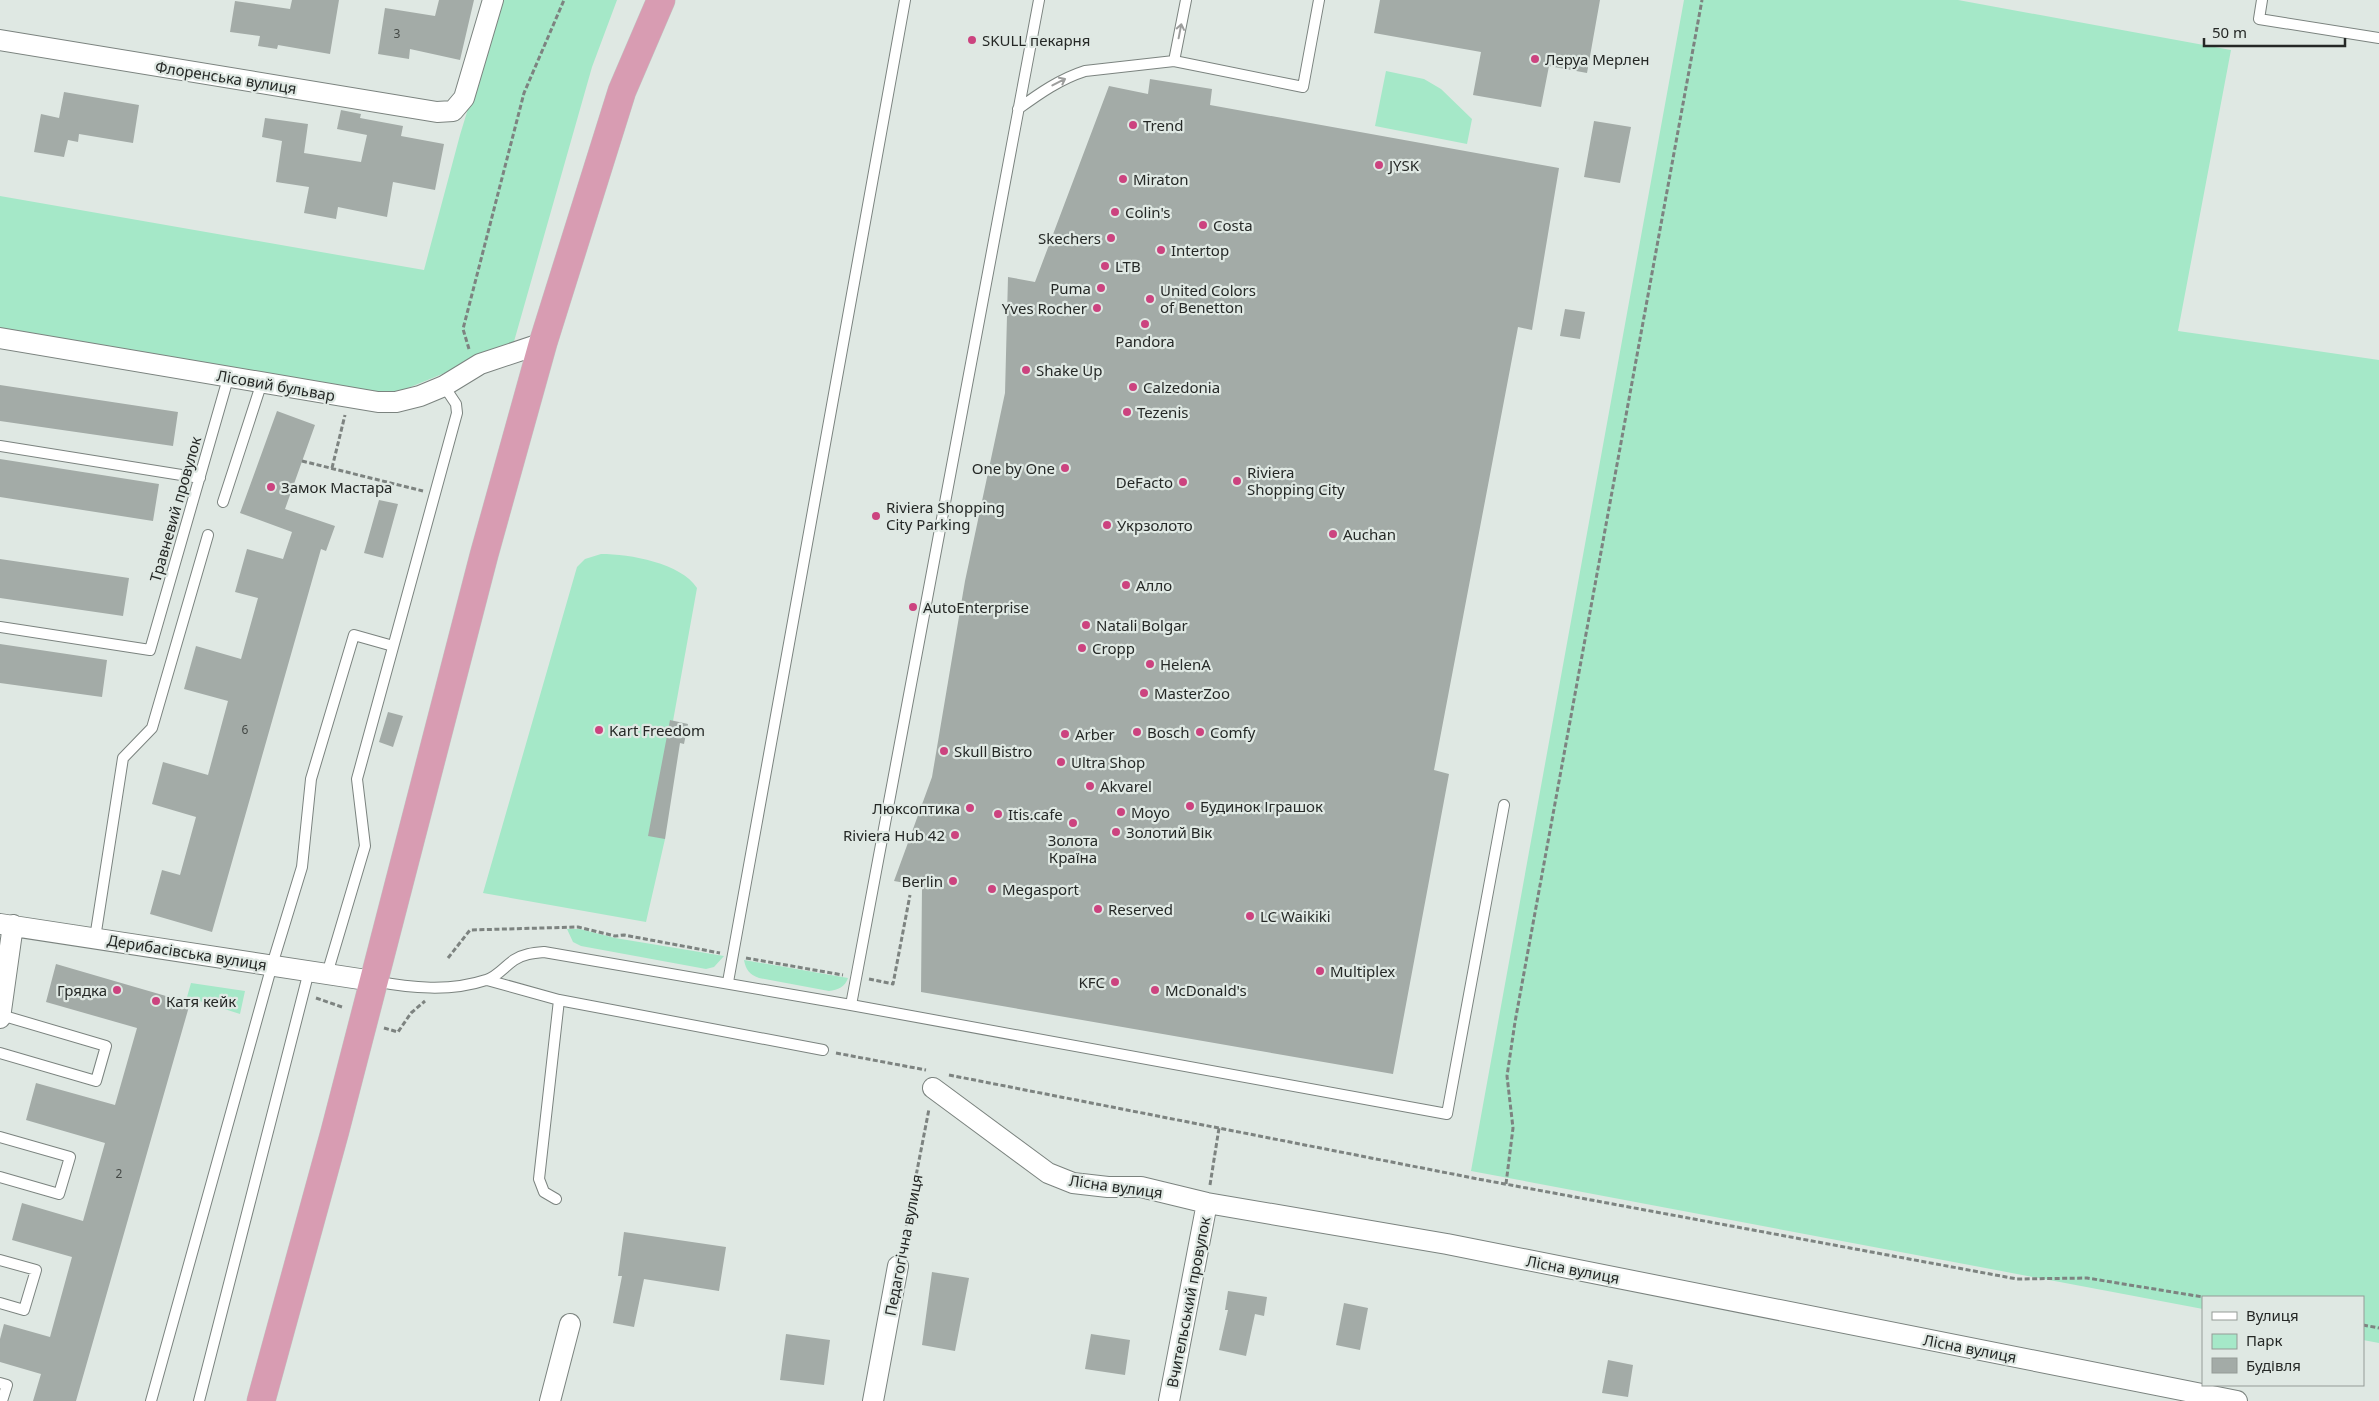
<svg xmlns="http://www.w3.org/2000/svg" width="2379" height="1401" font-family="'Noto Sans',sans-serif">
<rect width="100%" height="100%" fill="#dfe8e3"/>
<path fill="#a5e8c8" d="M 501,0 L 617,0 L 592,67 L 513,345 L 391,395 L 0,332 L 0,196 L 424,270 L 460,135 Z
M 1684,0 L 1958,0 L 2231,50 L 2178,331 L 2379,360 L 2379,1343 L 2363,1340 L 2363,1297 L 2203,1297 L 2203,1309 L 1471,1171 Z
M 1386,71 L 1424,79 L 1441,89 L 1472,119 L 1467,144 L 1375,126 Z
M 601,554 C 630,554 681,563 697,588 L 673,721 L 670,720 L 665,839 L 646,922 L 483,893 L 577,567 L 585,559 Z
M 567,929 L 580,929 L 615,938 L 724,956 L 714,967 L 706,969 L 581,946 L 573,942 Z
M 744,960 L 848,978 C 845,987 838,990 829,991 L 759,978 C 749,974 746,970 744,960 Z
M 191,983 L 245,991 L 240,1014 L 187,997 Z"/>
<path fill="#a3aba7" d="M 292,0 L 339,0 L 330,54 L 278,45 L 277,49 L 258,46 L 260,36 L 230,32 L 235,1 L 290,9 Z
M 439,0 L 474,0 L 460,60 L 410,49 L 409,59 L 378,54 L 385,8 L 435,16 Z
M 1380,0 L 1600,0 L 1587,73 L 1549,66 L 1541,107 L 1473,95 L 1481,52 L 1374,33 Z
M 1150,79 L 1212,89 L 1210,105 L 1559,168 L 1532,330 L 1518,327 L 1434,770 L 1449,774 L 1393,1074 L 921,992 L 922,886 L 894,881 L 932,777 L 965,581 L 1005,393 L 1008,277 L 1035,282 L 1109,86 L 1148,94 Z
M 64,92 L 139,105 L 133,143 L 79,134 L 78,142 L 68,140 L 64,157 L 34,152 L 41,114 L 59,118 Z
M 341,110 L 361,114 L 360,118 L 403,126 L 401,136 L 444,144 L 435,190 L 393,182 L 387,217 L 338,207 L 336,219 L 304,213 L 309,187 L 276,182 L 282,141 L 262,137 L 265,118 L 308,124 L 304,153 L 361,162 L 367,135 L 337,129 Z
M 1594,121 L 1631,127 L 1620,183 L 1584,177 Z
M 1565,309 L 1585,312 L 1580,339 L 1560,336 Z
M 0,385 L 178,412 L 173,446 L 0,421 Z
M 277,411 L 315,425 L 285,509 L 335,526 L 326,551 L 321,549 L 212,932 L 150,914 L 162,870 L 180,875 L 196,817 L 152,804 L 163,762 L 208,775 L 228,701 L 184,689 L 196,646 L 241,659 L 258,598 L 235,592 L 247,549 L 283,559 L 292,532 L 240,513 Z
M 0,459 L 159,484 L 153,521 L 0,497 Z
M 379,500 L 398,504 L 383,558 L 364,553 Z
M 0,559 L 129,578 L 123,616 L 0,598 Z
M 0,644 L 107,660 L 102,697 L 0,683 Z
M 388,712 L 403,716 L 393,747 L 379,742 Z
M 670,720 L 688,724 L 684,744 L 680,743 L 665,839 L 648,836 Z
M 56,964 L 190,1003 L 76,1401 L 33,1401 L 41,1374 L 0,1362 L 0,1339 L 4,1324 L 50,1337 L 72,1257 L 12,1240 L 22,1203 L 83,1221 L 105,1143 L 26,1120 L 36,1083 L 115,1105 L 137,1028 L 46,1002 Z
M 624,1232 L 726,1247 L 719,1291 L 644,1279 L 634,1327 L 613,1323 L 622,1276 L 618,1276 Z
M 932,1272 L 969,1278 L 955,1351 L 922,1345 Z
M 1228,1291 L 1267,1297 L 1264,1316 L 1255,1314 L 1246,1356 L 1219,1350 L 1228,1310 L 1225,1310 Z
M 1344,1303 L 1368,1308 L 1360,1350 L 1336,1345 Z
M 786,1334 L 830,1340 L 824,1385 L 780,1380 Z
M 1091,1334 L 1130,1340 L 1125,1375 L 1085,1369 Z
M 1608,1360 L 1633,1365 L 1628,1397 L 1602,1393 Z"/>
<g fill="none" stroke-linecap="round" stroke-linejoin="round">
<g stroke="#7b837f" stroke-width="12">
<path id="service" d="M 2262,0 L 2259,19 L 2379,38
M 1174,61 L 1186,0
M 1018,109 C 1040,93 1060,79 1085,71 L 1174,61 L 1303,87 L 1319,0
M 0,446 L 200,478
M 223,502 L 262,382
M 0,627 L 150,650 L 229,375
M 95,938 L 123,758 L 152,728 L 208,535
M 327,974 L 365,846 L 357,779 L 457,413 L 456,404 L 444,386
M 487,980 L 559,1000 L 823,1050
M 374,981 C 411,988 450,992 486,980 C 497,977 505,966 514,960 C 523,954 533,953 544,952 L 851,1005 L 1039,0
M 728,982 L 905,0
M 851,1005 L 1447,1114 L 1504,805
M 0,1053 L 96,1081 L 106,1046 L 1,1015
M 0,1137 L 70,1157 L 59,1194 L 0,1177
M 556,1199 L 544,1192 L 539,1179 L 559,1000
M 0,1260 L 36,1270 L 24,1310 L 0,1303
M 0,1383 L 7,1385 L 2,1401
M 151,1401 L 272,965 L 302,867 L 311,779 L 354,635 L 393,646
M 199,1401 L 309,971"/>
</g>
<g stroke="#7b837f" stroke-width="22">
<path id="minor" d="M 0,40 L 437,112 L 453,111 L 464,98 L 493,0
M 0,338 L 378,402 L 396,402 L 420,396 L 444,386 L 480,364 L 543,343
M 0,924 L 373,981
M 0,1018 L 13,925
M 933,1088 L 1048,1173 L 1073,1183 L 1108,1187 L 1141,1187 L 1207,1203 L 1447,1244 L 2237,1401
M 550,1401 L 570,1324
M 873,1401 L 898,1266
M 1169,1401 L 1207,1203"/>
</g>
<g stroke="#c2c3c2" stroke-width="29">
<path id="trunk" d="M 261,1401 L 335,1131 L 484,555 L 543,343 L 622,91 L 661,0"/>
</g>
<path stroke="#7d8380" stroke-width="3" stroke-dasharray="5 2.5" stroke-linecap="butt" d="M 469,349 L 463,329 L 524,93 L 564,0
M 302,461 L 423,491
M 332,468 L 345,415
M 448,958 L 470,930 L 578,927 L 615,936 L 624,935 L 720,953
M 746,958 L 843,975
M 869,979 L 893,984 L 910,895
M 316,998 L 342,1007
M 384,1028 L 398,1032 L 411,1013 L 425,1001
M 836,1053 L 926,1070
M 949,1075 L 1478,1179 L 2017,1279 L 2087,1278 L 2203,1297
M 1506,1184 L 1513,1128 L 1507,1076 L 1515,1022 L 1702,0
M 1210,1185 L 1219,1128
M 902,1248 L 929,1109
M 2363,1325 L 2379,1328"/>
<use href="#service" stroke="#fff" stroke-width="10"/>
<use href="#minor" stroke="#fff" stroke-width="20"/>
<use href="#trunk" stroke="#d89cb2" stroke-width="28"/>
</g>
<defs><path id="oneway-shaft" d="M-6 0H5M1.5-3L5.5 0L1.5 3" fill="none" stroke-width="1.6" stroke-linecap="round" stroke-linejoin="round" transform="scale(1.25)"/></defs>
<g stroke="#9d9e9d">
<use href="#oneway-shaft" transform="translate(1180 31) rotate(-79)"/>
<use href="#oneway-shaft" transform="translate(1059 82) rotate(-27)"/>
</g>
<g fill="#cc437f" stroke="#dfe8e3" stroke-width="2">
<circle cx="972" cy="40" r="5"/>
<circle cx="1535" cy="59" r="5"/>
<circle cx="1133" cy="125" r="5"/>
<circle cx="1379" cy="165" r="5"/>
<circle cx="1123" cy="179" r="5"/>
<circle cx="1115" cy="212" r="5"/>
<circle cx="1203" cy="225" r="5"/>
<circle cx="1111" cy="238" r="5"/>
<circle cx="1161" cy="250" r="5"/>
<circle cx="1105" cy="266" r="5"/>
<circle cx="1101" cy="288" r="5"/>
<circle cx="1150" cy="299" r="5"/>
<circle cx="1097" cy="308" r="5"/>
<circle cx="1145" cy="324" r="5"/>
<circle cx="1026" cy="370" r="5"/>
<circle cx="1133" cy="387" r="5"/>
<circle cx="1127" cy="412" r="5"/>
<circle cx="1065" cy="468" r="5"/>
<circle cx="1237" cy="481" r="5"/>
<circle cx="1183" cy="482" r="5"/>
<circle cx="271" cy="487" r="5"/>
<circle cx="876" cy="516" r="5"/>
<circle cx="1107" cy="525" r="5"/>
<circle cx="1333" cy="534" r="5"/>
<circle cx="1126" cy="585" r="5"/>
<circle cx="913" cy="607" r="5"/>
<circle cx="1086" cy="625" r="5"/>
<circle cx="1082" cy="648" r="5"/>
<circle cx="1150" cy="664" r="5"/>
<circle cx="1144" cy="693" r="5"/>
<circle cx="599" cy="730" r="5"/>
<circle cx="1137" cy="732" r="5"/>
<circle cx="1200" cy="732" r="5"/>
<circle cx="1065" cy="734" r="5"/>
<circle cx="944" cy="751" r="5"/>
<circle cx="1061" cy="762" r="5"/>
<circle cx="1090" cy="786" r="5"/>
<circle cx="1190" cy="806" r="5"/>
<circle cx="970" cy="808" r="5"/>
<circle cx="1121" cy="812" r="5"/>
<circle cx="998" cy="814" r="5"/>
<circle cx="1073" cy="823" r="5"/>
<circle cx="1116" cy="832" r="5"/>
<circle cx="955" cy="835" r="5"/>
<circle cx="953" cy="881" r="5"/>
<circle cx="992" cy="889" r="5"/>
<circle cx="1098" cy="909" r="5"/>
<circle cx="1250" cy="916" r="5"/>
<circle cx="1320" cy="971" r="5"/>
<circle cx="1115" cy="982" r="5"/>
<circle cx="117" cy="990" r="5"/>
<circle cx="1155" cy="990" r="5"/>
<circle cx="156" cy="1001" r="5"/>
</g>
<g text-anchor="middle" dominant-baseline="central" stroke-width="4.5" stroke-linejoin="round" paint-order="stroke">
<g font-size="12" fill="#444946">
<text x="397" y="33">3</text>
<text x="245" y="729">6</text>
<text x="119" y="1173">2</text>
</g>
<g font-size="15" fill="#252826" stroke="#dfe8e3" text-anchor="start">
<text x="982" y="40">SKULL пекарня</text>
<text x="1545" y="59">Леруа Мерлен</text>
<text x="1143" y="125">Trend</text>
<text x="1389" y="165">JYSK</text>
<text x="1133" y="179">Miraton</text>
<text x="1125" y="212">Colin's</text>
<text x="1213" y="225">Costa</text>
<text x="1101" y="238" text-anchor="end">Skechers</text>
<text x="1171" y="250">Intertop</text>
<text x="1115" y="266">LTB</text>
<text x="1091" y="288" text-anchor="end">Puma</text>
<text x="1160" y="290">United Colors<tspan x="1160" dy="17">of Benetton</tspan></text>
<text x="1087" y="308" text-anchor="end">Yves Rocher</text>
<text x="1145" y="341" text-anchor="middle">Pandora</text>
<text x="1036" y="370">Shake Up</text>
<text x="1143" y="387">Calzedonia</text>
<text x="1137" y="412">Tezenis</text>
<text x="1055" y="468" text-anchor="end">One by One</text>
<text x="1247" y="472">Riviera<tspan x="1247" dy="17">Shopping City</tspan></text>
<text x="1173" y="482" text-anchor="end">DeFacto</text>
<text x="281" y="487">Замок Мастара</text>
<text x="886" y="507">Riviera Shopping<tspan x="886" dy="17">City Parking</tspan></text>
<text x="1117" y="525">Укрзолото</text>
<text x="1343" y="534">Auchan</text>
<text x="1136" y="585">Алло</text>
<text x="923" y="607">AutoEnterprise</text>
<text x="1096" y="625">Natali Bolgar</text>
<text x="1092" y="648">Cropp</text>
<text x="1160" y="664">HelenA</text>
<text x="1154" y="693">MasterZoo</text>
<text x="609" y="730">Kart Freedom</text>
<text x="1147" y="732">Bosch</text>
<text x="1210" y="732">Comfy</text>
<text x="1075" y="734">Arber</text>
<text x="954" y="751">Skull Bistro</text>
<text x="1071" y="762">Ultra Shop</text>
<text x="1100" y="786">Akvarel</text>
<text x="1200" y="806">Будинок Іграшок</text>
<text x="960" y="808" text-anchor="end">Люксоптика</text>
<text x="1131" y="812">Moyo</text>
<text x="1008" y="814">Itis.cafe</text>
<text x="1126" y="832">Золотий Вік</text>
<text x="945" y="835" text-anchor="end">Riviera Hub 42</text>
<text x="1073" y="840" text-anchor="middle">Золота<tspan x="1073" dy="17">Країна</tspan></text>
<text x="943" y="881" text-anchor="end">Berlin</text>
<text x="1002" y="889">Megasport</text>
<text x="1108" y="909">Reserved</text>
<text x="1260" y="916">LC Waikiki</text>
<text x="1330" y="971">Multiplex</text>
<text x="1105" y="982" text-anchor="end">KFC</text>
<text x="107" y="990" text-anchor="end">Грядка</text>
<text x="1165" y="990">McDonald's</text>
<text x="166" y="1001">Катя кейк</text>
</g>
<g font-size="15" fill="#252826" stroke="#dfe8e3">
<text transform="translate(226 77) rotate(9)">Флоренська вулиця</text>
<text transform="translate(276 385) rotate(10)">Лісовий бульвар</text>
<text transform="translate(175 509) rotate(-74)">Травневий провулок</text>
<text transform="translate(187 952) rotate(9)">Дерибасівська вулиця</text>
<text transform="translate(1116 1186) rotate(8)">Лісна вулиця</text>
<text transform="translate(903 1245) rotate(-79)">Педагогічна вулиця</text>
<text transform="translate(1573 1269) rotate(11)">Лісна вулиця</text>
<text transform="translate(1188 1302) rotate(-79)">Вчительський провулок</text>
<text transform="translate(1970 1348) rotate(11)">Лісна вулиця</text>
</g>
</g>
<rect x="2202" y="1296" width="162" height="90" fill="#dfe8e3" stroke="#959b97"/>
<rect x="2212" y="1312" width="25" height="8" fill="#ffffff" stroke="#959b97"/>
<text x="2246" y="1321" font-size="15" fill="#252826">Вулиця</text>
<rect x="2212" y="1334" width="25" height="15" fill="#a5e8c8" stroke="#959b97"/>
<text x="2246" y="1346" font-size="15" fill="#252826">Парк</text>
<rect x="2212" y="1358" width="25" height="15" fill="#a3aba7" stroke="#959b97"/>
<text x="2246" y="1371" font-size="15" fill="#252826">Будівля</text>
<path d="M2204 38v8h141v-8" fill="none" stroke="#252826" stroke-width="2.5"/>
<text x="2212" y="38" font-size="15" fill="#252826" stroke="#dfe8e3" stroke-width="4" paint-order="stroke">50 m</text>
</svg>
